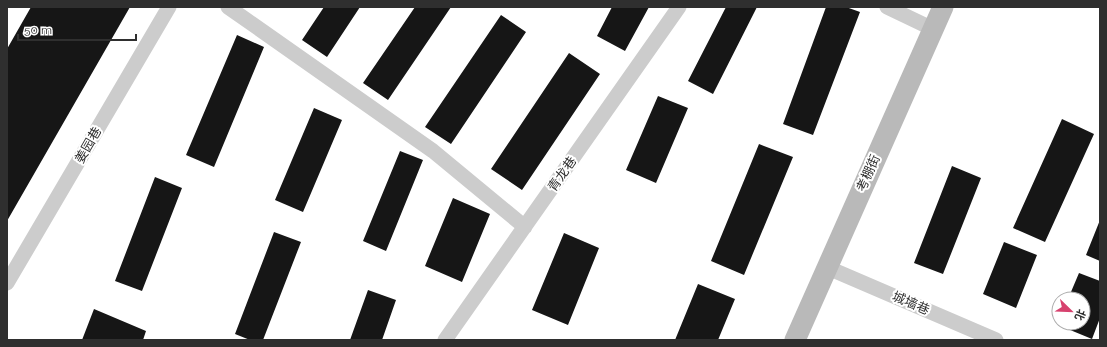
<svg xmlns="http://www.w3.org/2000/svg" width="1107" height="347" font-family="Raleway,'Noto Sans SC',sans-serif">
<rect width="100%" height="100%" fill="#fff"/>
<path fill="#161616" d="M 31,7 L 130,7 L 7,221 L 7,49 Z
M 324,7 L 360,7 L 327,57 L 302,40 Z
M 415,7 L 451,7 L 388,100 L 363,83 Z
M 612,7 L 649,7 L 625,51 L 597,36 Z
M 726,7 L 757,7 L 713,94 L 688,81 Z
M 826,7 L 846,7 L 860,12 L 813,135 L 783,124 Z
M 501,15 L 526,32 L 451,144 L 425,127 Z
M 237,35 L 264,47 L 214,167 L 186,155 Z
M 569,53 L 600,74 L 522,190 L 491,169 Z
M 658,96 L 688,108 L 656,183 L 626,170 Z
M 314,108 L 342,120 L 303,212 L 275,200 Z
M 1062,119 L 1094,134 L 1045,242 L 1013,228 Z
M 759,144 L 793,157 L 744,275 L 711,261 Z
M 400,151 L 423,160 L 386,251 L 363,241 Z
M 952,166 L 981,178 L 943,274 L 914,263 Z
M 155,177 L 182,188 L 142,291 L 115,281 Z
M 453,198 L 490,214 L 462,282 L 425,266 Z
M 1100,220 L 1100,261 L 1086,255 Z
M 274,232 L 301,242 L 263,340 L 250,340 L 235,334 Z
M 564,233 L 599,248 L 568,325 L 532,310 Z
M 1004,242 L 1037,255 L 1016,308 L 983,294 Z
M 1079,273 L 1100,281 L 1100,318 L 1092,339 L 1058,325 L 1059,323 L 1083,323 L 1083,299 L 1068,299 Z
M 698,284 L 735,299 L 718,340 L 675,340 Z
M 368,290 L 396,300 L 382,340 L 350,340 Z
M 94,309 L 146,331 L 143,340 L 82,340 Z"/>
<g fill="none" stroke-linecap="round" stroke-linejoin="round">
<path stroke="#ccc" stroke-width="15" d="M 228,7 L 433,151 L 525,227
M 887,7 L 933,29
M 826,267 L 996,340
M 7,283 L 169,7
M 445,340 L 679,7"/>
<path stroke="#b9b9b9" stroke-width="21" d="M 795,340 L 943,7"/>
</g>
<g text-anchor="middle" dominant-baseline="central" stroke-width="4" stroke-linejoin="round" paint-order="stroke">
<g font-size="13" fill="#2f2f2f" stroke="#fff">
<text transform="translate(88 145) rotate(-60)">姜园巷</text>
<text transform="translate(868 173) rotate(-66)">考棚街</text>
<text transform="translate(562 174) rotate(-55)">青龙巷</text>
<text transform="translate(911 303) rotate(23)">城墙巷</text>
</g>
</g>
<rect width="1107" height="347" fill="none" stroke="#2f2f2f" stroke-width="16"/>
<g transform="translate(1071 311) rotate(113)"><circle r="19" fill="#ffffff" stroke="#acacac"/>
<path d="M0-3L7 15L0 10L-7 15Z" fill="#d7416e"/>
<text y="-6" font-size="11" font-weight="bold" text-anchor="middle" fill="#2f2f2f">北</text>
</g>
<path d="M18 34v6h118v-6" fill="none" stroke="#2f2f2f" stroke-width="2"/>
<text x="24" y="34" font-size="12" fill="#2f2f2f" stroke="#ffffff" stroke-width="3" paint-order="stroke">50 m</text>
</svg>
